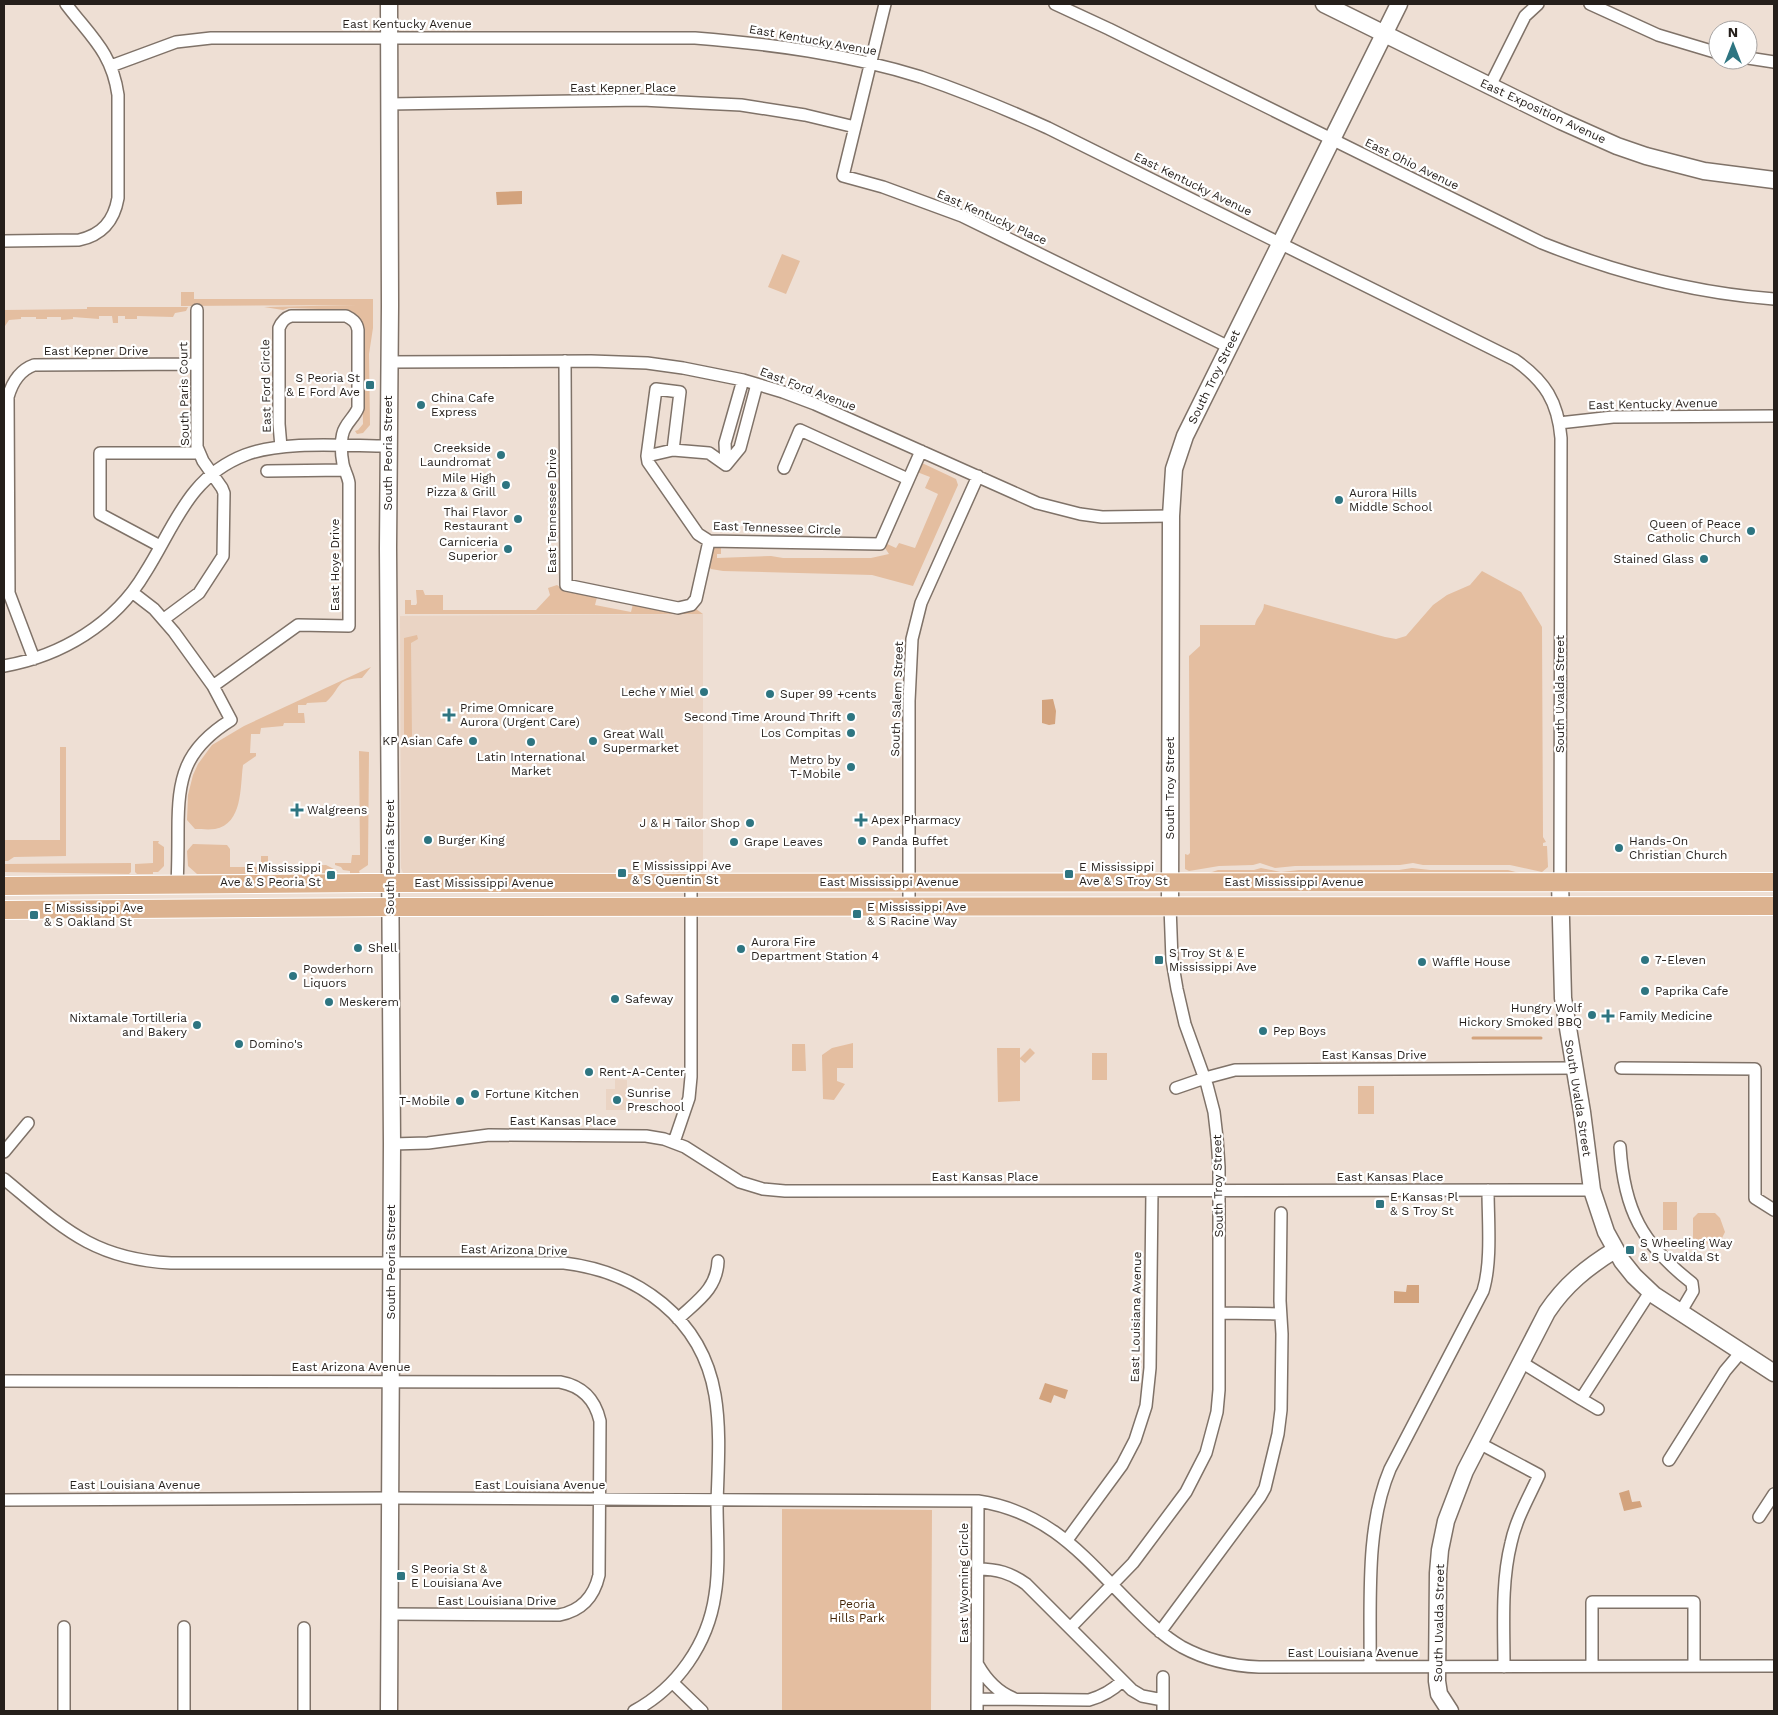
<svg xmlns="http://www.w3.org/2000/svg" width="1778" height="1715" font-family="'Work Sans',sans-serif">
<rect width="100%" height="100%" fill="#eedfd4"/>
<path fill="#ead4c4" d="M 703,614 L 703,876 L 624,876 L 623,871 L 615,871 L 615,876 L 406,875 L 403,873 L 401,868 L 400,616 Z
M 615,1079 L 627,1080 L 627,1110 L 606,1110 L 606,1089 L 615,1089 Z"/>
<path fill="#e4bea0" d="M 782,254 L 800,261 L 786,294 L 768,287 Z
M 181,292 L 194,292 L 194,299 L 373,299 L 373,328 L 369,354 L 370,425 L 363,433 L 357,434 L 355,431 L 358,430 L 363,424 L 361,324 L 357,315 L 348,310 L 289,308 L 283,310 L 264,307 L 357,305 L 181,306 Z
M 87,307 L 188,307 L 186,311 L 175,313 L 173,317 L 137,316 L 137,319 L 125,319 L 125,316 L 118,316 L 118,323 L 113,323 L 112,316 L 99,316 L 99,319 L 73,317 L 73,319 L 61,320 L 61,317 L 47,317 L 47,319 L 36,319 L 36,317 L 21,317 L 21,319 L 9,320 L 5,326 L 4,342 L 4,310 L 87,309 Z
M 922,463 L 956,479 L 958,485 L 913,586 L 872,575 L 723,571 L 711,569 L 708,566 L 710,548 L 721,548 L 721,554 L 717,554 L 717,558 L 771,556 L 783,558 L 871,558 L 889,554 L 883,545 L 885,543 L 896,548 L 899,543 L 915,548 L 938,494 L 925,488 L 930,477 L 917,472 Z
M 1482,571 L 1521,592 L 1542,627 L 1543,837 L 1546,842 L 1543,843 L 1543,846 L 1547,846 L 1548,867 L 1542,872 L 1510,865 L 1423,865 L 1413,863 L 1400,865 L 1295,866 L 1275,868 L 1260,863 L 1253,865 L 1219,866 L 1189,871 L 1185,869 L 1185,854 L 1188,855 L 1190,853 L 1189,656 L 1200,646 L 1200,625 L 1255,625 C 1256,617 1264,613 1264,604 L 1385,637 L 1396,639 L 1406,636 L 1433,605 L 1447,595 L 1470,585 Z
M 557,585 L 568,592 L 597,597 L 595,605 L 631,612 L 633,604 L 681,612 L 688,612 L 696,609 L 703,614 L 405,614 L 405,600 L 411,600 L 411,605 L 416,605 L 417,603 L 416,590 L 423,590 L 425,595 L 443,595 L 443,610 L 536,610 L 550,595 L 548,588 Z
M 417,635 L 418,639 L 411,643 L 412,739 L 411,741 L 404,740 L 404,638 Z
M 371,667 L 362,678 C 334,679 342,688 326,702 L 307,703 L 306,705 L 298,705 L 298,713 L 304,713 L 305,723 L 284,723 L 283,726 L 261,728 L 260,734 L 251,734 L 250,753 L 256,753 L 256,756 L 243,765 C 240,787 243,824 215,829 C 208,830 201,829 195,829 L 187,820 L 188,795 L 193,775 L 198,764 L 212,745 L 244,726 Z
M 60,747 L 66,747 L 66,856 L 14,857 L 8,861 L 4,861 L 4,840 L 60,840 Z
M 359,751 L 369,752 L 368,865 L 359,871 L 360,874 L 350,874 L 350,871 L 343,870 L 341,867 L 335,865 L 335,863 L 351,863 L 352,855 L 360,855 Z
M 153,841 L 159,841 L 158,843 L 164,847 L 164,866 L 158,872 L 153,872 L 153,874 L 137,874 L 135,872 L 135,864 L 153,863 Z
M 193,844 L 227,845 L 230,849 L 230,867 L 261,867 L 261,856 L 268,856 L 268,867 L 326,865 L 338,871 L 331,871 L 331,874 L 197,874 L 188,866 L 187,851 Z
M 131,863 L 131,872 L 129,874 L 4,872 L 4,864 Z
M 1261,868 L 1281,872 L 1299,870 L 1399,870 L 1412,868 L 1430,870 L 1508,870 L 1527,875 L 1282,875 L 1280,873 L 1280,875 L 1206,874 L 1218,870 L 1254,870 Z
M 853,1043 L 853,1068 L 837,1068 L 837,1081 L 845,1084 L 834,1100 L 823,1099 L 822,1055 L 832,1048 Z
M 792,1044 L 805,1044 L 806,1071 L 792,1071 Z
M 997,1048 L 1020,1048 L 1020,1058 L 1030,1048 L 1035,1053 L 1025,1063 L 1020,1059 L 1020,1101 L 998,1102 Z
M 1092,1053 L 1107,1053 L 1107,1080 L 1092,1080 Z
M 1358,1086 L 1374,1086 L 1374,1114 L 1358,1114 Z
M 1663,1202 L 1677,1202 L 1677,1230 L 1663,1230 Z
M 1698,1213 L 1715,1213 L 1720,1218 L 1725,1232 L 1719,1244 L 1693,1243 L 1693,1218 Z
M 782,1509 L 932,1510 L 931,1711 L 782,1711 Z"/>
<path fill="#d3a37d" d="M 522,191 L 522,204 L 497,205 L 496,192 Z
M 1053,699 L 1056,711 L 1055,724 L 1049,725 L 1042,723 L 1042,700 Z
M 1407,1285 L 1419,1285 L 1419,1303 L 1394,1303 L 1394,1291 L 1406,1292 Z
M 1045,1383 L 1068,1390 L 1065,1399 L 1054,1395 L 1051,1403 L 1039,1399 Z
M 1629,1490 L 1632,1502 L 1640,1501 L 1642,1507 L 1624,1511 L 1619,1493 Z"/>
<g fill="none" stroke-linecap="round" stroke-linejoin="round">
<path stroke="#d3a37d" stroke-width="3" d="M 1473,1038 L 1541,1038"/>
<g stroke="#7f7268" stroke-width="14">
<path id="street" d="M 885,4 L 843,176 L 883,187 L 962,216 L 1229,347
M 1055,4 L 1109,29 L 1542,243 C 1617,273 1693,293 1774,299
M 1590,4 L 1658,35 L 1718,53
M 1748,58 L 1774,62
M 111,66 L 176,42 L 211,38 L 695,38 C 771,44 847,54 921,77 C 964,92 1006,109 1048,128 L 1515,360 C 1545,381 1558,402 1561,438 L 1560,881
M 1490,86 L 1525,16 L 1538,4
M 389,104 L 642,100 L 700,103 L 741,105 L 805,115 L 855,127
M 4,241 L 79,240 C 102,235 114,221 118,198 L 118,95 C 112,52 90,36 66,4
M 565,361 L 566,585 L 678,608 L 691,605 L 696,599 L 709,541
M 388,362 L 591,361 L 647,363 L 683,368 L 743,380 L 783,392 L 815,404 L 1037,503 L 1080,514 L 1102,517 L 1171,516
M 1559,423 L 1613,417 L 1774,416
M 673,450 L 680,392 L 656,389 L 647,456 L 648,462 L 698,534 L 709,541 L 880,544 L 921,451
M 647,456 L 673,450 L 709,453 L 726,465
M 726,465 L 740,448 L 757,384
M 726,465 L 725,443 L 743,380
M 784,468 L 800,430 L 908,479
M 267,471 L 345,470
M 160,546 L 100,514 L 100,453 L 199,453
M 132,592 L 154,609 L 174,632 L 213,686 L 231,720 C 184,749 178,778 178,830 C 178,848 178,866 177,884
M 164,619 L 199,593 L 223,556 L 224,493 L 222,488 L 203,461 L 197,447 L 197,310
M 34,659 L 9,593 L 8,397 C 12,383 20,370 34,365 L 197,364
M 4,666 C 61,656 115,624 145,573 C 175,526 188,477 245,455 C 283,440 347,446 388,446
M 213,686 L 298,625 L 349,626 L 349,483 C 348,476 344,470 343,464 C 341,454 340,436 345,428 C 349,420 355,416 358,408 L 358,330 C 357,322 352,319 346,316 L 291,316 C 285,318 282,321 279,328 L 279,424 L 281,447
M 909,906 L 909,701 L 912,639 L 921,603 L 978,476
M 1621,1068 L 1755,1069 L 1755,1198 L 1774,1210
M 1176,1088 L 1205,1078 L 1235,1070 L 1575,1068
M 674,1142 L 689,1098 L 691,1077 L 691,883
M 392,1144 L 428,1143 L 489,1135 L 646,1136 L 664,1139 L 685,1147 L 740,1182 L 763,1189 L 785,1191 L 1592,1190
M 1620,1147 C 1624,1210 1642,1244 1692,1283 L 1693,1291 L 1680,1313
M 4,1152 L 28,1123
M 4,1179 C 62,1227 92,1259 171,1263 L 564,1263 C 638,1272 702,1318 715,1395 C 721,1431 718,1468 717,1504 C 717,1534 720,1566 715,1595 C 708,1644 677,1688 634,1711
M 1219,1313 L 1280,1314
M 678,1319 C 697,1301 717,1289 718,1261
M 1521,1362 L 1581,1399 L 1650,1292
M 4,1381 L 560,1382 C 582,1386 595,1399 600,1421 L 599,1575 C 594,1597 581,1611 559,1615 L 389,1614
M 1581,1399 L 1598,1409
M 1479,1443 L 1539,1475 C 1529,1497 1516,1519 1511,1543 C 1501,1583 1504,1626 1504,1667
M 1669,1460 L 1725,1371 L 1741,1352
M 4,1500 L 390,1498 L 978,1501 C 1050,1512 1084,1557 1132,1605 C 1148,1621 1163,1636 1182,1647 C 1206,1660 1232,1666 1259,1667 L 1774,1666
M 1759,1517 L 1774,1494
M 1067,1540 L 1122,1465 L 1135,1440 L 1146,1406 L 1150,1368 L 1152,1191
M 978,1569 C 997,1569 1011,1573 1026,1584 L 1132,1690 L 1142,1696 L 1163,1700
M 64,1627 L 64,1711
M 1070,1628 L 1133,1563 L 1186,1492 L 1206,1453 L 1217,1412 L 1219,1390 L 1219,1167 L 1217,1138 L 1214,1112 L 1207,1085 L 1185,1024 L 1177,989 L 1172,960 L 1170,906
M 1160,1632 L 1260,1497 L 1265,1488 L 1278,1434 L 1281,1410 L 1282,1334 L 1280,1301 L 1281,1213
M 978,1665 C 986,1679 998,1692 1013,1698
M 1592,1666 L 1592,1602 L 1694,1602 L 1694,1666
M 1370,1667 C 1371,1603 1365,1528 1390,1469 L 1483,1291 C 1492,1262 1488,1220 1488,1190
M 1163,1677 L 1163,1711
M 672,1682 L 702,1711
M 977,1699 L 1089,1700 C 1103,1696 1112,1691 1122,1681
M 184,1711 L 184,1627
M 304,1711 L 304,1628
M 977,1711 L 978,1501"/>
</g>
<g stroke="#7f7268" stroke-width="19">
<path id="secondary" d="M 389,4 L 390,306 L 388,548 L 392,1144 L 389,1711
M 1324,4 L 1561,121 L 1617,146 L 1646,156 L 1704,171 L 1774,180
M 1560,881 L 1563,998 L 1582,1112 L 1592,1190 L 1606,1232 L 1622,1261 L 1634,1276 L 1654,1295 L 1774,1373
M 1170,906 L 1171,516 L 1174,469 L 1185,436 L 1399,4
M 1450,1711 L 1439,1694 L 1437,1681 L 1438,1573 L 1440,1550 L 1446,1521 L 1465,1471 L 1547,1312 C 1565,1285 1587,1267 1615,1250"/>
</g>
<g stroke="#fff" stroke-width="20">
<path id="primary" d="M 4,886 L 366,883 L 1774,882
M 4,910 L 390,907 L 1774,906"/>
</g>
<use href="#street" stroke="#fff" stroke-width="11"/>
<use href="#secondary" stroke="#fff" stroke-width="16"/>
<use href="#primary" stroke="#dcb28f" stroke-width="18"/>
</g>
<g fill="#2e7581" stroke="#fff" stroke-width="2">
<rect x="365" y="380" width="10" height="10" rx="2.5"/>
<circle cx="421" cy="405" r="5"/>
<circle cx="501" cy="455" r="5"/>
<circle cx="506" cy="485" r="5"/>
<circle cx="1339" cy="500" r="5"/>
<circle cx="518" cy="519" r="5"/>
<circle cx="1751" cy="531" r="5"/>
<circle cx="508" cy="549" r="5"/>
<circle cx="1704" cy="559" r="5"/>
<circle cx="704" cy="692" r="5"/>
<circle cx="770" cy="694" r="5"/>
<path d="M446.5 707.5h5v5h5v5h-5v5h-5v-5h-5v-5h5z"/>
<circle cx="851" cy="717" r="5"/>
<circle cx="851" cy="733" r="5"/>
<circle cx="473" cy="741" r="5"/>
<circle cx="593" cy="741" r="5"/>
<circle cx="531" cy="742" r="5"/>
<circle cx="851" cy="767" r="5"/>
<path d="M294.5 802.5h5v5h5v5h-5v5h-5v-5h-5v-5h5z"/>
<path d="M858.5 812.5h5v5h5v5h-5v5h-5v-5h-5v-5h5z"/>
<circle cx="750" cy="823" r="5"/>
<circle cx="428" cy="840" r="5"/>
<circle cx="862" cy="841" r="5"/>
<circle cx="734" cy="842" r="5"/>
<circle cx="1619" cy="848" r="5"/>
<rect x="617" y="868" width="10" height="10" rx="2.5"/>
<rect x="1064" y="869" width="10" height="10" rx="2.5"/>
<rect x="326" y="870" width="10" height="10" rx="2.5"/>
<rect x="852" y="909" width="10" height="10" rx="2.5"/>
<rect x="29" y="910" width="10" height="10" rx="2.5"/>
<circle cx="358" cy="948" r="5"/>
<circle cx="741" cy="949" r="5"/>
<rect x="1154" y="955" width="10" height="10" rx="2.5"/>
<circle cx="1645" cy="960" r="5"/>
<circle cx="1422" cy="962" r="5"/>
<circle cx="293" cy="976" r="5"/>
<circle cx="1645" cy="991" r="5"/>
<circle cx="615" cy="999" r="5"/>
<circle cx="329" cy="1002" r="5"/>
<circle cx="1592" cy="1015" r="5"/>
<path d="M1605.5 1008.5h5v5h5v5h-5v5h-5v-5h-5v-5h5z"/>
<circle cx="197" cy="1025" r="5"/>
<circle cx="1263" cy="1031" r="5"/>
<circle cx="239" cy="1044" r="5"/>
<circle cx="589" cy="1072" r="5"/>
<circle cx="475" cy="1094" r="5"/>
<circle cx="617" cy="1100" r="5"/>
<circle cx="460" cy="1101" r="5"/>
<rect x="1375" y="1199" width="10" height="10" rx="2.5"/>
<rect x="1625" y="1245" width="10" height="10" rx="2.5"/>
<rect x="396" y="1571" width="10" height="10" rx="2.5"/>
</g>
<g text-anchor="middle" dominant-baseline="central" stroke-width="4.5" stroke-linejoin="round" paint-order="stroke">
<g font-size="12" fill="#251f1b" stroke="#fff">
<text x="407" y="24">East Kentucky Avenue</text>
<text transform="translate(813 40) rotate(10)">East Kentucky Avenue</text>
<text x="623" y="88">East Kepner Place</text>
<text transform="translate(1543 111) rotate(25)">East Exposition Avenue</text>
<text transform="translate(1412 164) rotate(26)">East Ohio Avenue</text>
<text transform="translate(1193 184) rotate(26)">East Kentucky Avenue</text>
<text transform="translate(992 217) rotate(24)">East Kentucky Place</text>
<text x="96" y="351">East Kepner Drive</text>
<text transform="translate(1214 377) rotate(-64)">South Troy Street</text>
<text transform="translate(266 386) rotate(-91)">East Ford Circle</text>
<text transform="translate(808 389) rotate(21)">East Ford Avenue</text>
<text transform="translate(184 394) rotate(-91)">South Paris Court</text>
<text transform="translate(1653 404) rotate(-1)">East Kentucky Avenue</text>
<text transform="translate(388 453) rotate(-90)">South Peoria Street</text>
<text transform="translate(552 511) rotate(-90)">East Tennessee Drive</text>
<text transform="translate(777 528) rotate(2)">East Tennessee Circle</text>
<text transform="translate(335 565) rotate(-90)">East Hoye Drive</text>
<text transform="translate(1560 694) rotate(-90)">South Uvalda Street</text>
<text transform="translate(897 699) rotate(-88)">South Salem Street</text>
<text transform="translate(1170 788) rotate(-90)">South Troy Street</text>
<text transform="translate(390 857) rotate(-90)">South Peoria Street</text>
<text x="889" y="882">East Mississippi Avenue</text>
<text x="1294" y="882">East Mississippi Avenue</text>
<text x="484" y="883">East Mississippi Avenue</text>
<text x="1374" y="1055">East Kansas Drive</text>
<text transform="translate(1578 1098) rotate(81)">South Uvalda Street</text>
<text x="563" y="1121">East Kansas Place</text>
<text x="985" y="1177">East Kansas Place</text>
<text x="1390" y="1177">East Kansas Place</text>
<text transform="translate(1218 1186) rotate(-91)">South Troy Street</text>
<text transform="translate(514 1250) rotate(1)">East Arizona Drive</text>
<text transform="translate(391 1262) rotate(-90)">South Peoria Street</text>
<text transform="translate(1136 1317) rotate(-89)">East Louisiana Avenue</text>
<text x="351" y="1367">East Arizona Avenue</text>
<text x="135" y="1485">East Louisiana Avenue</text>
<text x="540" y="1485">East Louisiana Avenue</text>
<text transform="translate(964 1583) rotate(-90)">East Wyoming Circle</text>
<text x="497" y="1601">East Louisiana Drive</text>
<text transform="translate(1439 1623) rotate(-89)">South Uvalda Street</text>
<text x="1353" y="1653">East Louisiana Avenue</text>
</g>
<g font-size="12" fill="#251f1b" stroke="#fff" text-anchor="start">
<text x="360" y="378" text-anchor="end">S Peoria St<tspan x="360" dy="14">&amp; E Ford Ave</tspan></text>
<text x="431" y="398">China Cafe<tspan x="431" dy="14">Express</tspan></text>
<text x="491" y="448" text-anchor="end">Creekside<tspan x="491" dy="14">Laundromat</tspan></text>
<text x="496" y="478" text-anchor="end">Mile High<tspan x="496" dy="14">Pizza &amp; Grill</tspan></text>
<text x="1349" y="493">Aurora Hills<tspan x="1349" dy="14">Middle School</tspan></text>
<text x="508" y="512" text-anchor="end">Thai Flavor<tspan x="508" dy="14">Restaurant</tspan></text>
<text x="1741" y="524" text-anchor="end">Queen of Peace<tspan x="1741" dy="14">Catholic Church</tspan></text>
<text x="498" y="542" text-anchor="end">Carniceria<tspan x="498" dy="14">Superior</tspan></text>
<text x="1694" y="559" text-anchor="end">Stained Glass</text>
<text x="694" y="692" text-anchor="end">Leche Y Miel</text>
<text x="780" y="694">Super 99 +cents</text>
<text x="460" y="708">Prime Omnicare<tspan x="460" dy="14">Aurora (Urgent Care)</tspan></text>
<text x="841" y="717" text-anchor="end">Second Time Around Thrift</text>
<text x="841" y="733" text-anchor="end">Los Compitas</text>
<text x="603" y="734">Great Wall<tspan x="603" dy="14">Supermarket</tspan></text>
<text x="463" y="741" text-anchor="end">KP Asian Cafe</text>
<text x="531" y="757" text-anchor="middle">Latin International<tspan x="531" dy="14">Market</tspan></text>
<text x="841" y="760" text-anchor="end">Metro by<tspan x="841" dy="14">T-Mobile</tspan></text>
<text x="307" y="810">Walgreens</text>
<text x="871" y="820">Apex Pharmacy</text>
<text x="740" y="823" text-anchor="end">J &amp; H Tailor Shop</text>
<text x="438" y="840">Burger King</text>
<text x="872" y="841">Panda Buffet</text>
<text x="1629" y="841">Hands-On<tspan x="1629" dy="14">Christian Church</tspan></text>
<text x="744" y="842">Grape Leaves</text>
<text x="632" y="866">E Mississippi Ave<tspan x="632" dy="14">&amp; S Quentin St</tspan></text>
<text x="1079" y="867">E Mississippi<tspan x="1079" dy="14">Ave &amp; S Troy St</tspan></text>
<text x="321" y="868" text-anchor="end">E Mississippi<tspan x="321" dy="14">Ave &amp; S Peoria St</tspan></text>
<text x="867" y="907">E Mississippi Ave<tspan x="867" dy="14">&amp; S Racine Way</tspan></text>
<text x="44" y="908">E Mississippi Ave<tspan x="44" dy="14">&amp; S Oakland St</tspan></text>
<text x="751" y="942">Aurora Fire<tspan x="751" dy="14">Department Station 4</tspan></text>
<text x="368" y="948">Shell</text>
<text x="1169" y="953">S Troy St &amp; E<tspan x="1169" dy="14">Mississippi Ave</tspan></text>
<text x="1655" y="960">7-Eleven</text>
<text x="1432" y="962">Waffle House</text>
<text x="303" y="969">Powderhorn<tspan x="303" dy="14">Liquors</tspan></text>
<text x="1655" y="991">Paprika Cafe</text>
<text x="625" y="999">Safeway</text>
<text x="339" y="1002">Meskerem</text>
<text x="1582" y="1008" text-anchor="end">Hungry Wolf<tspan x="1582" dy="14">Hickory Smoked BBQ</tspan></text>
<text x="1619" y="1016">Family Medicine</text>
<text x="187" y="1018" text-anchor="end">Nixtamale Tortilleria<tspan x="187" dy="14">and Bakery</tspan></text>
<text x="1273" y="1031">Pep Boys</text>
<text x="249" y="1044">Domino's</text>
<text x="599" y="1072">Rent-A-Center</text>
<text x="627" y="1093">Sunrise<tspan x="627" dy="14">Preschool</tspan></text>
<text x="485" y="1094">Fortune Kitchen</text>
<text x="450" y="1101" text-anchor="end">T-Mobile</text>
<text x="1390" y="1197">E Kansas Pl<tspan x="1390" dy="14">&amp; S Troy St</tspan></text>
<text x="1640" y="1243">S Wheeling Way<tspan x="1640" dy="14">&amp; S Uvalda St</tspan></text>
<text x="411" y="1569">S Peoria St &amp;<tspan x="411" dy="14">E Louisiana Ave</tspan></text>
</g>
<g font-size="12" fill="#442405" stroke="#fff">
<text x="857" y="1604">Peoria<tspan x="857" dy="14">Hills Park</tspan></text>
</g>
</g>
<rect width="1778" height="1715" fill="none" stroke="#251f1b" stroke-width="10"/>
<g transform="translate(1733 45)"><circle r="24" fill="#ffffff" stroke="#a8a5a4"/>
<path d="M0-4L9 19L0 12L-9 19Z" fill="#2e7581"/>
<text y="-8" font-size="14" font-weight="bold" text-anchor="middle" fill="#251f1b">N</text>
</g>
</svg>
